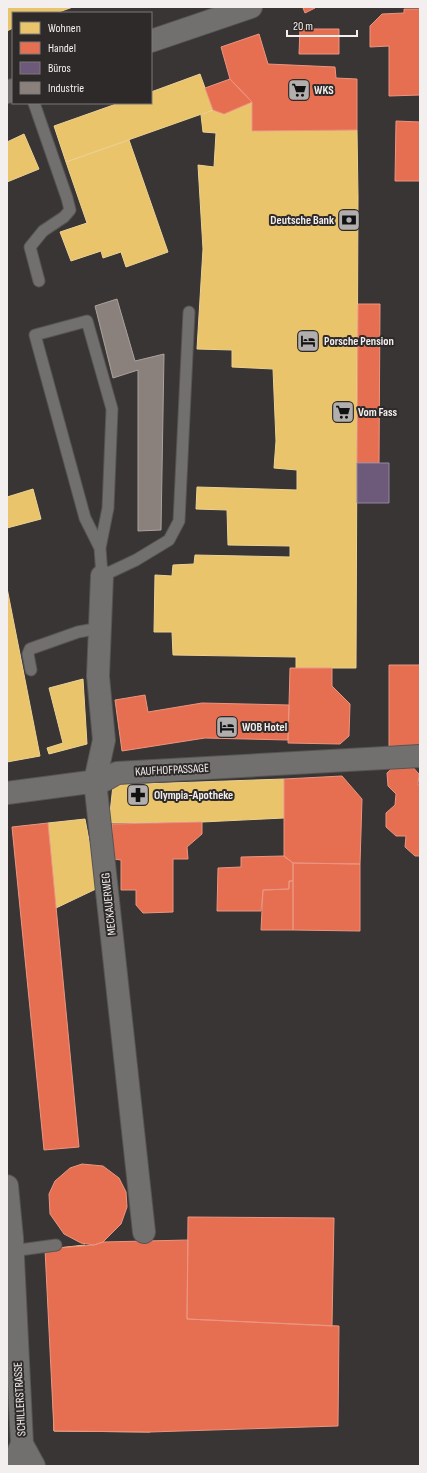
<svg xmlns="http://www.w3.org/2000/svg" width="427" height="1473" font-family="'Sofia Sans Condensed',sans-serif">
<rect width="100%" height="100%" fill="#393535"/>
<path fill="#e9c46a" stroke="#ecd192" d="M 7,7 L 73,7 L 56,13 L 13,13 L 13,28 L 7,31 Z
M 200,74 L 213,110 L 66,162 L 54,126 L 119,103 L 151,103 L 151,92 Z
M 252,102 L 252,131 L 357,130 L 358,197 L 356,668 L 296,668 L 296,657 L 173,655 L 172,632 L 154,632 L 155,575 L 172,576 L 173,565 L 194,564 L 195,555 L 290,557 L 290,546 L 228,545 L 227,510 L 196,509 L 197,487 L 297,490 L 297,470 L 274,468 L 276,441 L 273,369 L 232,367 L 232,350 L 197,349 L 203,249 L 198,165 L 214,167 L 216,133 L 203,132 L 201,115 L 213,110 L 224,114 Z
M 24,134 L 39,169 L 7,182 L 7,142 Z
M 129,140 L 168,252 L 126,267 L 121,252 L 103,258 L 101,251 L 71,261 L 60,232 L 87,223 L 66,162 Z
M 33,489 L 41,519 L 7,528 L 7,497 Z
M 7,588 L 40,756 L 7,762 Z
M 83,679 L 87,744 L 49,754 L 47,748 L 63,743 L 49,688 Z
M 284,779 L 284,818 L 202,822 L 109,823 L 113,785 Z
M 85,819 L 98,888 L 56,908 L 48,823 Z
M 85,1245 L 93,1381 L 147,1381 L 150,1432 L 54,1431 L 49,1249 Z"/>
<path fill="#e76f51" stroke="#eb9580" d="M 305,7 L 315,7 L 315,8 L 305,13 L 303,8 Z
M 404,9 L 420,9 L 420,95 L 389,96 L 389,46 L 370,47 L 370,26 L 382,14 L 404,13 Z
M 300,29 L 339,29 L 339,54 L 299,54 Z
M 259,34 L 268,64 L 335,67 L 336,78 L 357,79 L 357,130 L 252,131 L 252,102 L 230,79 L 221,47 Z
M 230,79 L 252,102 L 224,114 L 213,110 L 205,88 Z
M 396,121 L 420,122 L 420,181 L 395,181 Z
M 358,304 L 380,304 L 379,463 L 357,463 Z
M 389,665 L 420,665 L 420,746 L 389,746 Z
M 290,668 L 332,668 L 332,686 L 350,704 L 349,736 L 340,744 L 288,743 Z
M 145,695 L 148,712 L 202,703 L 289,705 L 288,740 L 205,738 L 122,751 L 115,700 Z
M 397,764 L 410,764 L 419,774 L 418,785 L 420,785 L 420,856 L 415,856 L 405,847 L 406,836 L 396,836 L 386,827 L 386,813 L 395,805 L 396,794 L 388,786 L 387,773 Z
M 342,776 L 362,799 L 360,864 L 293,863 L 284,856 L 284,779 Z
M 202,822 L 202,834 L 187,847 L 188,859 L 173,859 L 173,912 L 143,913 L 136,905 L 136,890 L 121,890 L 121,860 L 113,859 L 112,824 Z
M 48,823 L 79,1147 L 44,1150 L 12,827 Z
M 284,856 L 293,863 L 293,881 L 289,881 L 289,889 L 263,890 L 261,911 L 217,911 L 218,868 L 241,867 L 241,857 Z
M 293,863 L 360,864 L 360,931 L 293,930 Z
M 289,881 L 293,881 L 293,930 L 261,930 L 263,890 L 289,889 Z
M 82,1164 L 103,1166 L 119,1178 L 126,1192 L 127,1207 L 121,1224 L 103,1242 L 94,1245 L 81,1243 L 64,1234 L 50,1214 L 49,1194 L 55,1181 L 70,1168 Z
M 188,1217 L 334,1218 L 332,1326 L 187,1319 Z
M 188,1240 L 187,1319 L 339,1326 L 338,1426 L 150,1432 L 54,1431 L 45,1249 L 94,1245 L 103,1242 Z"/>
<path fill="#6d597a" stroke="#95869d" d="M 357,463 L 389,463 L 389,503 L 357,503 Z"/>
<path fill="#8a817c" stroke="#aaa29e" d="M 117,299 L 135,361 L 164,354 L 161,530 L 138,531 L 138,370 L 113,378 L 95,306 Z"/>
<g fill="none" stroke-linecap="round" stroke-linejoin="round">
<g stroke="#575454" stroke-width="13">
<path id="lane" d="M 34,103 L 67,198 L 70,210 L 64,217 L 43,231 L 30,247 L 39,281
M 100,548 L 85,518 L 35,335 L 87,321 L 112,409 L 108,508 L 100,548 L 102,576 L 136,560 L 169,540 L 179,521 L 189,312
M 31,670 L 28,654 L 30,649 L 78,632 L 100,628
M 12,1251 L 56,1245"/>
</g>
<g stroke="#575454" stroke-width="24">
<path id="street" d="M 151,41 L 251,7
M 7,92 L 13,90
M 102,576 L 98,676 L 104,740 L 95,781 L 144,1232
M 7,793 L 105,780 L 117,773 L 420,756"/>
</g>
<g stroke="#575454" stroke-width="24">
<path id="secondary" d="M 7,1186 L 12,1238 L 22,1444 L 34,1466
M 12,1466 L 22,1444"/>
</g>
<use href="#lane" stroke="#72706f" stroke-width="11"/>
<use href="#street" stroke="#72706f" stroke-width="22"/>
<use href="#secondary" stroke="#72706f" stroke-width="22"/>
</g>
<defs>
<g id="supermarket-square" transform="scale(1.15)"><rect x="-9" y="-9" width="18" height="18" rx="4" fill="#b2aeae" stroke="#2f2a2a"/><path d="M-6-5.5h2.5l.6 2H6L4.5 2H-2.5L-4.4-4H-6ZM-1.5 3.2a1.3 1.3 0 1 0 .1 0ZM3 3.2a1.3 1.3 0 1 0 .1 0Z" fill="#111"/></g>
<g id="bank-square" transform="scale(1.15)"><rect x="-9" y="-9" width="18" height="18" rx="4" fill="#b2aeae" stroke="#2f2a2a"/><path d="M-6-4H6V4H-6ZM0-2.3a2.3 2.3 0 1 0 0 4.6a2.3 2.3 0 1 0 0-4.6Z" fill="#111"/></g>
<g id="hotel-square" transform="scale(1.15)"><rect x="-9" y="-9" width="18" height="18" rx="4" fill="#b2aeae" stroke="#2f2a2a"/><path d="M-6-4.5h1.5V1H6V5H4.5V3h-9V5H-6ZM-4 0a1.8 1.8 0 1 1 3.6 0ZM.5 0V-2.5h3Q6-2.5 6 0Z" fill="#111"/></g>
<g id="pharmacy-square" transform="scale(1.15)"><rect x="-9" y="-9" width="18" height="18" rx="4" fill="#b2aeae" stroke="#2f2a2a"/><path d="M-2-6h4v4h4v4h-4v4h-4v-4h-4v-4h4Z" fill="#111"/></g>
</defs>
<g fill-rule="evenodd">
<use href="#supermarket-square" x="299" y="90"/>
<use href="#bank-square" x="349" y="220"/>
<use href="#hotel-square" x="308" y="341"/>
<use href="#supermarket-square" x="343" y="412"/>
<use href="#hotel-square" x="227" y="727"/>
<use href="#pharmacy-square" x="138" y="795"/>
</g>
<g text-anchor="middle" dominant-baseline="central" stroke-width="4" stroke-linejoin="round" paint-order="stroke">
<g font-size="12" font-weight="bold" fill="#f3efef" stroke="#2f2a2a" text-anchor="start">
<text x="314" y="90">WKS</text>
<text x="334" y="220" text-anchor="end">Deutsche Bank</text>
<text x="324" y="341">Porsche Pension</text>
<text x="358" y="412">Vom Fass</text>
<text x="242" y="727">WOB Hotel</text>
<text x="154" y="795">Olympia-Apotheke</text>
</g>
<g font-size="12" fill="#f3efef" stroke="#2f2a2a">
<text transform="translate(172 770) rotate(-3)">KAUFHOFPASSAGE</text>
<text transform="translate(109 904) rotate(-96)">MECKAUERWEG</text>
<text transform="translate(20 1399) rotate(-93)">SCHILLERSTRASSE</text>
</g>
</g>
<rect width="427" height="1473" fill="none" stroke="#f3efef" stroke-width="16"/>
<rect x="12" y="12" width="140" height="92" fill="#2f2a2a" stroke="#7d7979"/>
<rect x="20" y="22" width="20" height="12" fill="#e9c46a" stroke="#7d7979"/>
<text x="48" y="32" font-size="12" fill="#f3efef">Wohnen</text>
<rect x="20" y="42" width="20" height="12" fill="#e76f51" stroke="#7d7979"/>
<text x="48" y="52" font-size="12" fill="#f3efef">Handel</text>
<rect x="20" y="62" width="20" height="12" fill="#6d597a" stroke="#7d7979"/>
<text x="48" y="72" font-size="12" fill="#f3efef">Büros</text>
<rect x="20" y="82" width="20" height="12" fill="#8a817c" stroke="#7d7979"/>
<text x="48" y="92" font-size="12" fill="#f3efef">Industrie</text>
<path d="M287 30v6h70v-6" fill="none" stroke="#f3efef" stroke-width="2"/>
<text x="293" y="30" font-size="12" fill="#f3efef" stroke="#2f2a2a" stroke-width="3" paint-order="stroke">20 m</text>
</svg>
